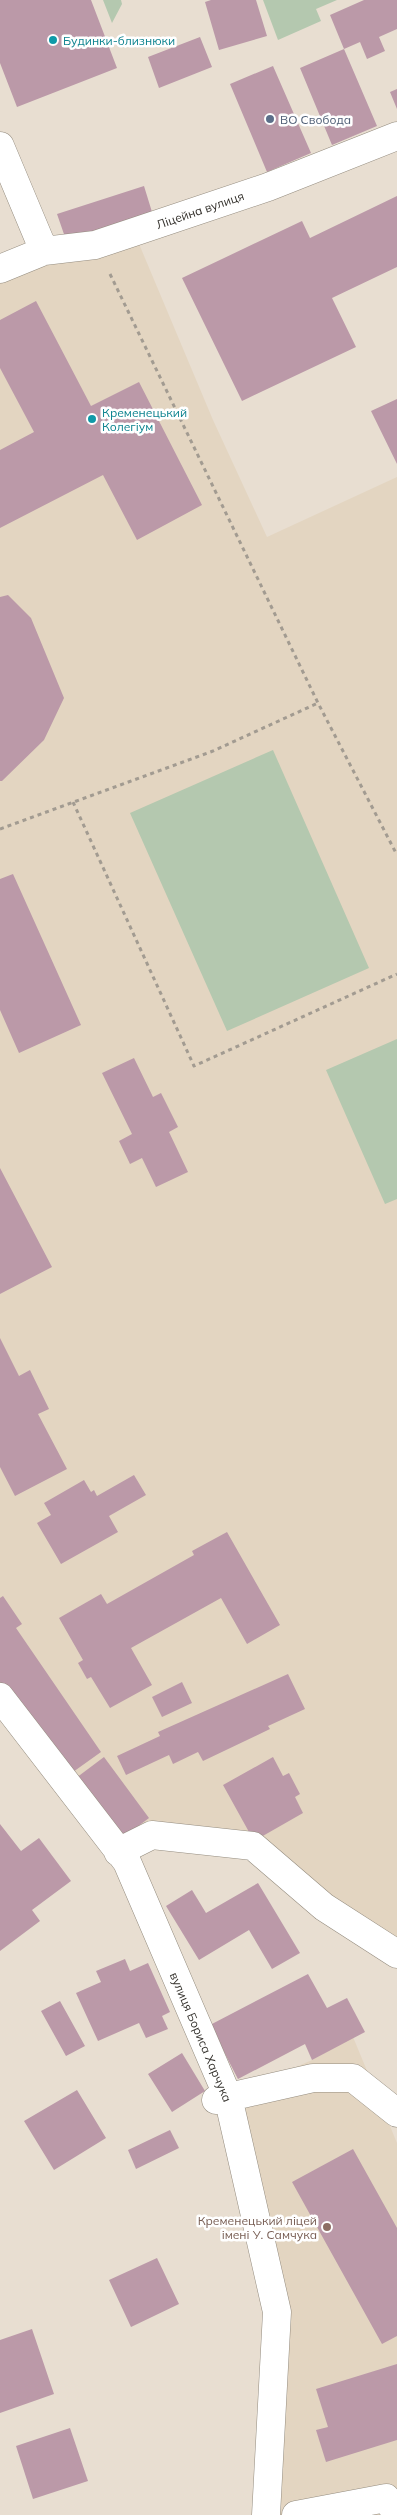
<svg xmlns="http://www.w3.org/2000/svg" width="397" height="2515" font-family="Mulish,sans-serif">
<rect width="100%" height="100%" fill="#e8ded1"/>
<path fill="#e3d5c1" d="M 134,232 L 213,420 L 267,537 L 397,477 L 397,1954 L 253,1846 L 152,1835 L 118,1852 L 0,1697 L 0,269 Z
M 353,2037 L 397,2143 L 397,2515 L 266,2515 L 277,2312 L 228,2097 L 312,2060 Z"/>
<path fill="#b4c8af" d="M 103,0 L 121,0 L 122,4 L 112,23 Z
M 263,0 L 337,0 L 316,9 L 321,21 L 278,40 Z
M 273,750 L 369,968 L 227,1031 L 130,813 Z
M 397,1039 L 397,1199 L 385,1204 L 326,1070 Z"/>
<path fill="#bb99a8" d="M 0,0 L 91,0 L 117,68 L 17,107 L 0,63 Z
M 211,0 L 256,0 L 267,36 L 219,50 L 205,2 Z
M 364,0 L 397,0 L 397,29 L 379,37 L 385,51 L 367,59 L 360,42 L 344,49 L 330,15 Z
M 200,37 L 212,67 L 159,88 L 148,57 Z
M 344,49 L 377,126 L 332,145 L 300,68 Z
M 273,66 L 311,153 L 267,172 L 230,84 Z
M 397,89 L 397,109 L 390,92 Z
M 144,186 L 152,212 L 66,240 L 57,214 Z
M 397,196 L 397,267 L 332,298 L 356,347 L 242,401 L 182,278 L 302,221 L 310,238 Z
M 36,301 L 91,406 L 139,382 L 202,505 L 137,540 L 103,475 L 0,528 L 0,450 L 34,432 L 0,368 L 0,320 Z
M 397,399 L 397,464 L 371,411 Z
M 8,595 L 31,618 L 64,698 L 44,740 L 2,781 L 0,781 L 0,597 Z
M 13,874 L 81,1025 L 19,1053 L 0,1010 L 0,879 Z
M 134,1058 L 153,1097 L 161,1093 L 178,1127 L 169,1132 L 188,1172 L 156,1187 L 142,1158 L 130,1164 L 119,1141 L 132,1134 L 102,1073 Z
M 0,1168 L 52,1267 L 0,1294 Z
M 0,1338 L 19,1376 L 30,1370 L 49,1409 L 38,1414 L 67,1469 L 15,1496 L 0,1467 Z
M 134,1475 L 146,1495 L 109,1516 L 118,1532 L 61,1564 L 37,1523 L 51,1515 L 44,1503 L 84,1480 L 91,1492 L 94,1490 L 97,1496 Z
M 227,1532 L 280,1625 L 247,1644 L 221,1598 L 131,1648 L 152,1685 L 110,1708 L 91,1677 L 87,1679 L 78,1663 L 83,1660 L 59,1618 L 101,1594 L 107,1604 L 194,1555 L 192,1551 Z
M 3,1596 L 22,1624 L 16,1628 L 101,1752 L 66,1777 L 0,1682 L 0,1598 Z
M 288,1674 L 305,1709 L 268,1726 L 270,1729 L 203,1761 L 198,1752 L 173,1764 L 169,1755 L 126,1775 L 117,1756 L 160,1736 L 158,1732 Z
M 182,1682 L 192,1703 L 162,1717 L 152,1697 Z
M 104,1757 L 149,1818 L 121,1839 L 76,1778 Z
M 273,1757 L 283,1776 L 289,1773 L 300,1794 L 295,1797 L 303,1813 L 254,1841 L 223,1785 Z
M 0,1824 L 21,1851 L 39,1838 L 71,1881 L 32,1910 L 40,1921 L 0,1951 Z
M 258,1883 L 300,1953 L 272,1969 L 249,1930 L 199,1960 L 166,1906 L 192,1890 L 206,1913 Z
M 125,1959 L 130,1971 L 148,1963 L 170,2012 L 162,2016 L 168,2029 L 146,2038 L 139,2023 L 98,2041 L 76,1993 L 101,1982 L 96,1971 Z
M 308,1974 L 327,2008 L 347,1998 L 365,2032 L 312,2060 L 305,2044 L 238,2079 L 210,2025 Z
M 60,2001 L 85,2046 L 66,2056 L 41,2011 Z
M 182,2053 L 205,2091 L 172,2112 L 148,2074 Z
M 77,2090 L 106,2138 L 54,2170 L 24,2121 Z
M 170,2130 L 179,2148 L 136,2169 L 128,2150 Z
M 353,2149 L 397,2228 L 397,2336 L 382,2344 L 292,2182 Z
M 157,2258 L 179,2304 L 131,2327 L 109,2280 Z
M 32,2329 L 54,2394 L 0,2413 L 0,2340 Z
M 397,2364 L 397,2440 L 326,2462 L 316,2430 L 328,2427 L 316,2389 Z
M 70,2428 L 88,2481 L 33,2499 L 16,2446 Z"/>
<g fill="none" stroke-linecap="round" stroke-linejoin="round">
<g stroke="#948c7f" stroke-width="29">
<path id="minor" d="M 0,146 L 44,251
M 0,269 L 44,251 L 95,245 L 134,232 L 268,187 L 397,136
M 0,1697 L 127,1862 L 228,2097 L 277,2312 L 266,2515
M 118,1852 L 152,1835 L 253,1846 L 324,1907 L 397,1954
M 216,2100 L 313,2078 L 353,2078 L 397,2113
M 296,2515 L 386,2498 L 397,2514"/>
</g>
<path stroke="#a29b91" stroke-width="3" stroke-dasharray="4 4" stroke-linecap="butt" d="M 110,274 L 318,703 L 397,855
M 73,802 L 194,1066 L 397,974
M 0,829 L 213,751 L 318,703"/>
<use href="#minor" stroke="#fff" stroke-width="28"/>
</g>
<g fill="#0f9aa8" stroke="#fff" stroke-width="2">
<circle cx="53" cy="40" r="5"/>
<circle cx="92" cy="419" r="5"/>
</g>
<circle fill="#5c6f8a" stroke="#fff" stroke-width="2" cx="270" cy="119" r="5"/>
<circle fill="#8d6e63" stroke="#fff" stroke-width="2" cx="327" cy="2227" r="5"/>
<g text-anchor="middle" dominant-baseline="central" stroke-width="5" stroke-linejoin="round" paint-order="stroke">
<g font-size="12" fill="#0d838f" stroke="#fff" text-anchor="start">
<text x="63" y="40">Будинки-близнюки</text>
<text x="102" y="412">Кременецький<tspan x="102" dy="14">Колегіум</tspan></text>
</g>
<g font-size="12" fill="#4e5e75" stroke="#fff" text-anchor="start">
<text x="280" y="119">ВО Свобода</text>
</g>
<g font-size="12" fill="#322f2a" stroke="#fff">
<text transform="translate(200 210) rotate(-19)">Ліцейна вулиця</text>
<text transform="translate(201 2037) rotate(67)">вулиця Бориса Харчука</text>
</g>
<g font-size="12" fill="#785e54" stroke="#fff" text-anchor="end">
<text x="317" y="2220">Кременецький ліцей<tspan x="317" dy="14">імені У. Самчука</tspan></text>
</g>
</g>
</svg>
